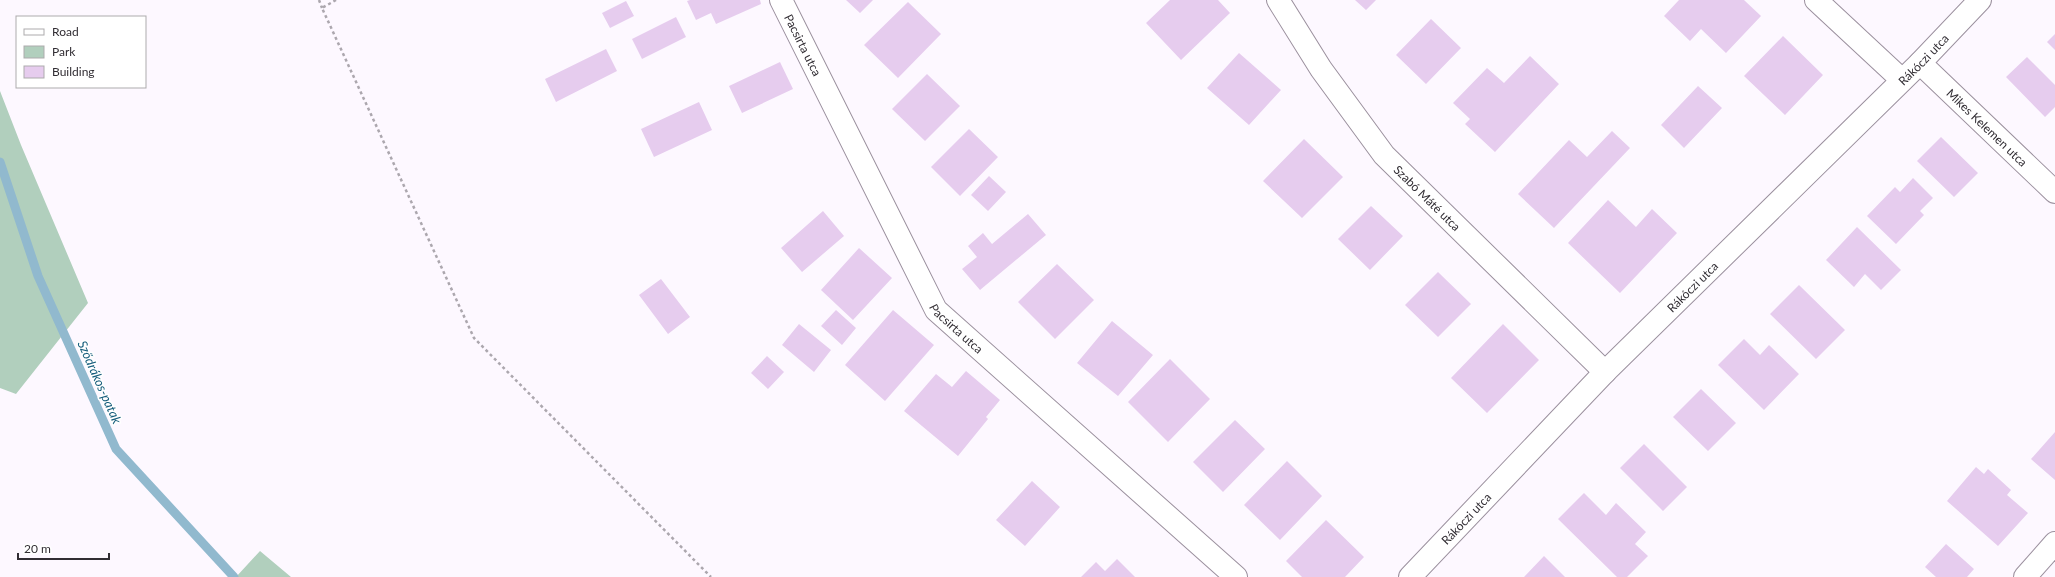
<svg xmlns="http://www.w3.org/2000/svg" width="2055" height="577" font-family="Lato,sans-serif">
<rect width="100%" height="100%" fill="#fdf8ff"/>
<path fill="#b1cfbd" d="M 0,91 L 21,145 L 88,303 L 16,394 L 0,388 Z
M 260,551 L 291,577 L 236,577 Z"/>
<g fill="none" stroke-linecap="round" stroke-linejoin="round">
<path stroke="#91b9ce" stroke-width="9" d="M 0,162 L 38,276 L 116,449 L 234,577"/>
</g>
<path fill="#e6ccee" d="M 690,0 L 760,0 L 761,4 L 716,24 L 711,13 L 696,20 L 687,1 Z
M 846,0 L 873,0 L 860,13 Z
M 1170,0 L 1218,0 L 1230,13 L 1181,60 L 1146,23 Z
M 1355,0 L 1376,0 L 1366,10 Z
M 1679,0 L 1744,0 L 1761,16 L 1726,53 L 1701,29 L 1690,41 L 1664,16 Z
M 626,1 L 634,16 L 610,28 L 602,13 Z
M 908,2 L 941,34 L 898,78 L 864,45 Z
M 676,17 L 686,37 L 642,59 L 632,39 Z
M 1431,19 L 1461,48 L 1426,84 L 1396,55 Z
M 2055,34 L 2055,50 L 2047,42 Z
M 1783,36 L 1823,75 L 1785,115 L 1744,76 Z
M 606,49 L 617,71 L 556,102 L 545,79 Z
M 1239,53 L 1281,90 L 1249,125 L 1207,88 Z
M 1530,56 L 1559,84 L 1495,152 L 1465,124 L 1470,119 L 1453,103 L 1487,68 L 1504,83 Z
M 2027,57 L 2055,85 L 2055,107 L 2045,117 L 2006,77 Z
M 780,62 L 793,89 L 742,113 L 729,86 Z
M 927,74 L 960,106 L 925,141 L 892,109 Z
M 1698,86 L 1722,108 L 1684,148 L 1661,125 Z
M 699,102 L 712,130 L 654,157 L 641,129 Z
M 969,129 L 998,157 L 960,196 L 931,167 Z
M 1612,131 L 1630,148 L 1554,228 L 1518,194 L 1569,140 L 1587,157 Z
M 1941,137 L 1978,173 L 1954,197 L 1917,161 Z
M 1304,139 L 1343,177 L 1302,218 L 1263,181 Z
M 989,176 L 1006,192 L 988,211 L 971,195 Z
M 1913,178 L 1933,198 L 1920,211 L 1924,215 L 1896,244 L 1867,216 L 1895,187 L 1900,192 Z
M 1608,200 L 1636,227 L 1652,209 L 1677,233 L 1620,293 L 1568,243 Z
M 1371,206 L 1403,236 L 1370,270 L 1338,239 Z
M 823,211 L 844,236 L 802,272 L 781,248 Z
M 1028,214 L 1046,235 L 980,290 L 962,269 L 977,257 L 968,246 L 983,233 L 992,244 Z
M 1857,227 L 1901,270 L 1881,290 L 1865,274 L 1854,287 L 1826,260 Z
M 859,248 L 892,278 L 853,320 L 821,290 Z
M 1057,264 L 1094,300 L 1055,339 L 1018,302 Z
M 1438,272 L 1471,304 L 1438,337 L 1405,305 Z
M 661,279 L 690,317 L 668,334 L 639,295 Z
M 1799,285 L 1845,330 L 1816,359 L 1770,314 Z
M 836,310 L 856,328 L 842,345 L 821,326 Z
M 893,310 L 934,345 L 885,401 L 845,365 Z
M 1112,321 L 1153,355 L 1118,396 L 1077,363 Z
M 799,324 L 831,350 L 814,372 L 782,345 Z
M 1503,324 L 1539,360 L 1487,413 L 1451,378 Z
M 1744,339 L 1760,355 L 1769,345 L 1799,374 L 1764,410 L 1718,365 Z
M 767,356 L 784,372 L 768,389 L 751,373 Z
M 1170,359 L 1210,399 L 1168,442 L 1128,402 Z
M 966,371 L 1000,400 L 986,417 L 988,419 L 958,456 L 904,411 L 936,374 L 952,387 Z
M 1701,389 L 1736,423 L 1708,451 L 1673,417 Z
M 1235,420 L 1265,449 L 1223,492 L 1193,462 Z
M 2055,432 L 2055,480 L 2031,459 Z
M 1644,444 L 1687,487 L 1663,511 L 1620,468 Z
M 1287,461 L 1322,496 L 1280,540 L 1244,505 Z
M 1976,467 L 1984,474 L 1988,469 L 2011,490 L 2007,495 L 2028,513 L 1998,546 L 1947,501 Z
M 1032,481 L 1060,507 L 1025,546 L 996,520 Z
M 1584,493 L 1606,515 L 1616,503 L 1646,532 L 1635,544 L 1648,556 L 1627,577 L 1617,577 L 1558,519 Z
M 1326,520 L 1364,557 L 1345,577 L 1302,577 L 1286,561 Z
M 1946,544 L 1974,569 L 1967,577 L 1936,577 L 1925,567 Z
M 1544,556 L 1565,577 L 1524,577 Z
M 1117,559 L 1135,577 L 1081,577 L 1096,562 L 1105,571 Z"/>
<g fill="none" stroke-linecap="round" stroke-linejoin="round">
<g stroke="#9b909e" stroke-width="24">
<g id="minor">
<path id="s1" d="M 781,0 L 936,310 L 1236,577"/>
<path id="s2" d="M 1278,0 L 1321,69 L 1384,155 L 1605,372"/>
<path d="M 1816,0 L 1902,80"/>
<path id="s3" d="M 1920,63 L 2055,192"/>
<path id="s4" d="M 1410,577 L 1605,372 L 1920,63 L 1980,0"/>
<path d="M 2025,577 L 2055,543"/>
</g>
</g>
<path stroke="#aca7ae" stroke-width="2.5" stroke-dasharray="3 3" stroke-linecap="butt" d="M 319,0 L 322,8
M 336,0 L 322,8 L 474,338 L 711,577"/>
<use href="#minor" stroke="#fff" stroke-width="22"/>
</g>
<g text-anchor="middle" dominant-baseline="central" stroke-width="3" stroke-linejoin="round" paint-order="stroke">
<g font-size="12" fill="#312d33" stroke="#fff">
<text stroke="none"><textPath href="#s1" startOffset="50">Pacsirta utca</textPath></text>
<text stroke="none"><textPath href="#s4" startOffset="729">Rákóczi utca</textPath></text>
<text stroke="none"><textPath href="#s3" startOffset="93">Mikes Kelemen utca</textPath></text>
<text stroke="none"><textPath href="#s2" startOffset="249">Szabó Máté utca</textPath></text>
<text stroke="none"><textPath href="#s4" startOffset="405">Rákóczi utca</textPath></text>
<text stroke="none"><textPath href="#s1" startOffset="374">Pacsirta utca</textPath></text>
<text stroke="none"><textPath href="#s4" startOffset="81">Rákóczi utca</textPath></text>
</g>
<g font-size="13" font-style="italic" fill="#175e7c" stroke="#fff">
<text transform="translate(100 382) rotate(66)">Sződrákos-patak</text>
</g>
</g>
<rect x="16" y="16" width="130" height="72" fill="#ffffff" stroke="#adabad"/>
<rect x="24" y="29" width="20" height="6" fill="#ffffff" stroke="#adabad"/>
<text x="52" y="36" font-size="12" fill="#312d33">Road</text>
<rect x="24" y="46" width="20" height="12" fill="#b1cfbd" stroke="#adabad"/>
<text x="52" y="56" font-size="12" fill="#312d33">Park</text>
<rect x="24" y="66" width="20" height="12" fill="#e6ccee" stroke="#adabad"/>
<text x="52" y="76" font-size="12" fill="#312d33">Building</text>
<path d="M18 553v6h91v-6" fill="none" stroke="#312d33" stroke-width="2"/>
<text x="24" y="553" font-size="12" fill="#312d33" stroke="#ffffff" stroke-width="3" paint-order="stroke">20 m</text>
</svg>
